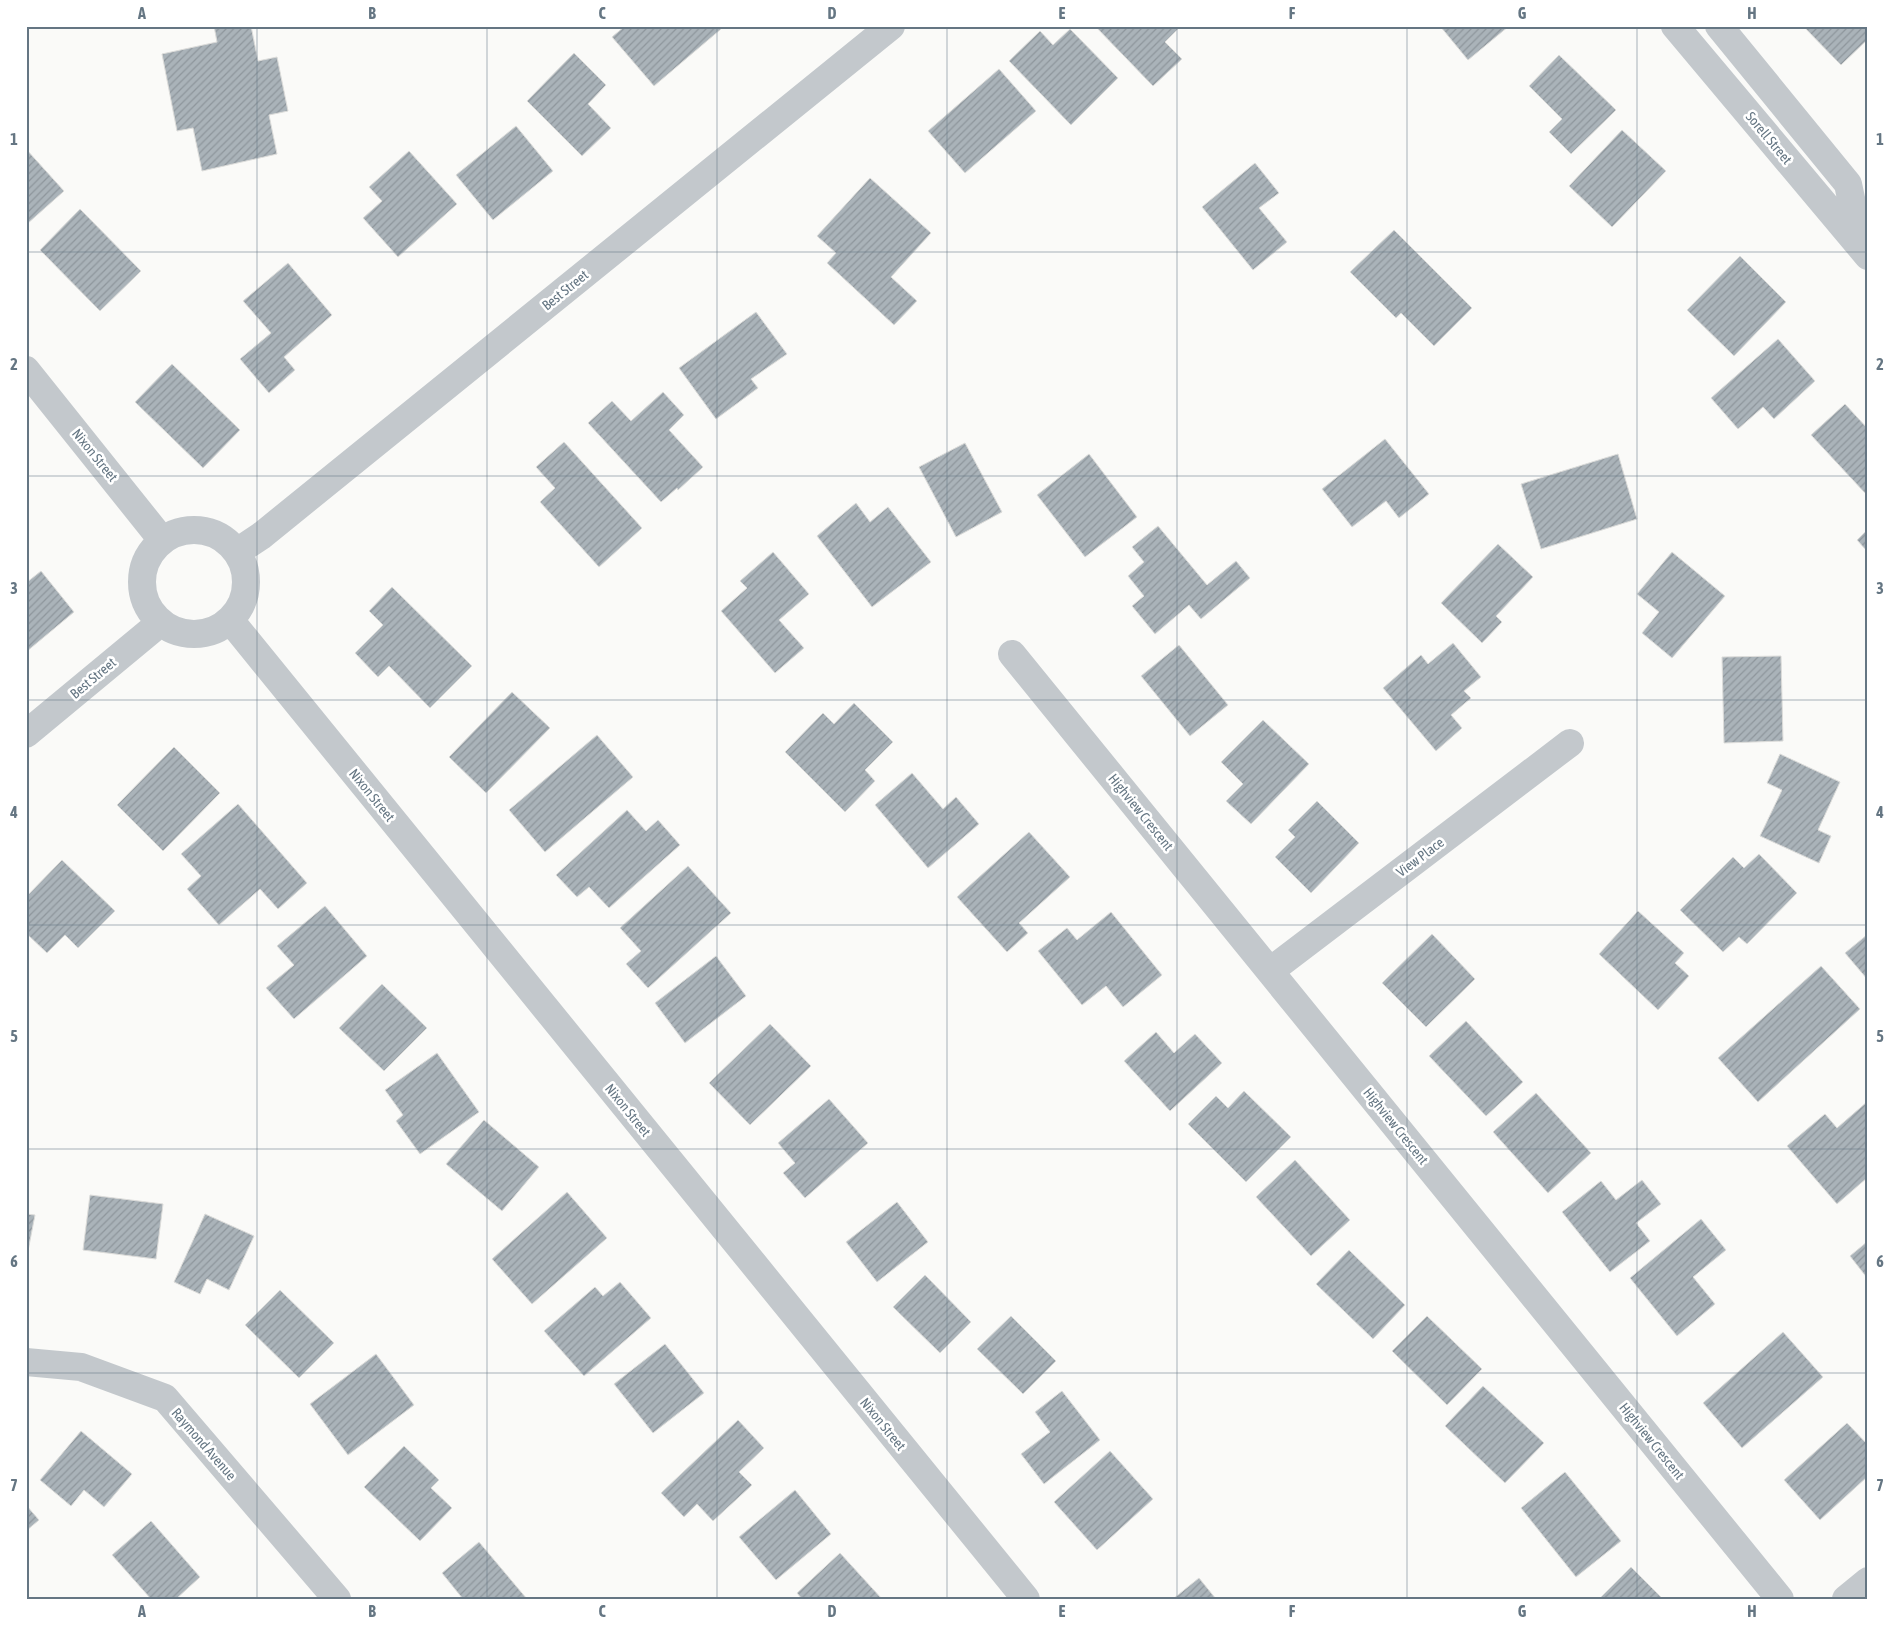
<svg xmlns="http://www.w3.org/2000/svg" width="1894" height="1625" font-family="'Asap Condensed',sans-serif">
<defs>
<pattern id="building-hatch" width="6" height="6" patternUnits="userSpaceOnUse" patternTransform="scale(1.25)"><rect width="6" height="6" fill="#aab3b9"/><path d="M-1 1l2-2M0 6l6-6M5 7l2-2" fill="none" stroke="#8e969c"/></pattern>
</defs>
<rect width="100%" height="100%" fill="#fafaf8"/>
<path fill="url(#building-hatch)" stroke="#dcdcda" d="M 214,26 L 251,26 L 258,61 L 277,57 L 288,111 L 269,115 L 277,154 L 202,171 L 193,128 L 177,131 L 162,54 L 217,42 Z
M 625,26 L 719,26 L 721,29 L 654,86 L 612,37 Z
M 1095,26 L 1175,26 L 1178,29 L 1165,42 L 1182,59 L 1153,86 Z
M 1440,26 L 1509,26 L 1468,60 Z
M 1803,26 L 1868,26 L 1868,39 L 1841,65 Z
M 1070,29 L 1118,78 L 1071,125 L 1009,61 L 1040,31 L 1053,45 Z
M 574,53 L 606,85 L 588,104 L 611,128 L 582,156 L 527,101 Z
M 1559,55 L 1616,110 L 1571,154 L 1549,132 L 1562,119 L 1529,86 Z
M 999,69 L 1036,111 L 965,173 L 928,131 Z
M 516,126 L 553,171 L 493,220 L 456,175 Z
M 1622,130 L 1666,171 L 1612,227 L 1569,186 Z
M 26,149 L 64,191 L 27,224 L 26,223 Z
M 409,151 L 457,204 L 398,257 L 363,218 L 382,201 L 369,187 Z
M 1255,163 L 1279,193 L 1259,208 L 1287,242 L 1253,270 L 1202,207 Z
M 870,178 L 931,233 L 891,277 L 917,301 L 894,325 L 827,263 L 836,253 L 817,236 Z
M 80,209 L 141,271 L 100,311 L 40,250 Z
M 1394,230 L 1472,308 L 1434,346 L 1401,313 L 1396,318 L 1350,272 Z
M 1740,256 L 1786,302 L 1734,356 L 1687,310 Z
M 288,263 L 332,315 L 284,357 L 295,370 L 269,393 L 240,359 L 271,333 L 243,301 Z
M 756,312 L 787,354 L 751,379 L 758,388 L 716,419 L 679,368 Z
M 1778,339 L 1815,381 L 1774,419 L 1763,407 L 1738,429 L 1711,398 Z
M 172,364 L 240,430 L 203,468 L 135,402 Z
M 663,392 L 684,415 L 669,430 L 703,467 L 678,490 L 677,488 L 661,502 L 588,423 L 612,401 L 631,421 Z
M 1845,404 L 1868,429 L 1868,491 L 1865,493 L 1811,435 Z
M 1385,439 L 1429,494 L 1399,518 L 1386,501 L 1352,527 L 1322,489 Z
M 564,442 L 642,528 L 599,567 L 540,502 L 555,488 L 536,467 Z
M 965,443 L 1002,512 L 956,537 L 919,467 Z
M 1089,454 L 1137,517 L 1085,557 L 1037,495 Z
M 1618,454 L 1637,519 L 1541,549 L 1521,484 Z
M 856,503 L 870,522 L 888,507 L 931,562 L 872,607 L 817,536 Z
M 1158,526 L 1207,585 L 1236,561 L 1250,578 L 1201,619 L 1189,605 L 1155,634 L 1132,606 L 1144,596 L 1128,576 L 1144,562 L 1132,547 Z
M 1868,529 L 1868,548 L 1866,550 L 1857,540 Z
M 1498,544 L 1533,577 L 1496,616 L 1502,622 L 1482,643 L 1441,603 Z
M 773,552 L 809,594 L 779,620 L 804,648 L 775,673 L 721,611 L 747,588 L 740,581 Z
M 1672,552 L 1725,596 L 1672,658 L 1642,633 L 1659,612 L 1637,594 Z
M 41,571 L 74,612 L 26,652 L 26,583 Z
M 392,587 L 472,666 L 430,708 L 389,666 L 378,677 L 355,653 L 383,625 L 369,611 Z
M 1453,643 L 1481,677 L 1464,691 L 1471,698 L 1451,715 L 1462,728 L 1436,751 L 1383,688 L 1421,655 L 1428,664 Z
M 1179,645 L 1228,705 L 1190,736 L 1141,676 Z
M 1781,656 L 1783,741 L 1724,743 L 1722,657 Z
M 512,692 L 550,728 L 486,793 L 449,757 Z
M 854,703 L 893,742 L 865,770 L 875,781 L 845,812 L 785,752 L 823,713 L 834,724 Z
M 1263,720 L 1309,764 L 1251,824 L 1226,801 L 1243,784 L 1221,762 Z
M 597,735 L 633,777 L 545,852 L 509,810 Z
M 174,747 L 220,793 L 163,851 L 117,805 Z
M 1780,754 L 1840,782 L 1818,830 L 1831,836 L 1819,863 L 1760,836 L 1782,790 L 1767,783 Z
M 912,773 L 943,809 L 956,797 L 979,824 L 928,868 L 875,805 Z
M 1317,801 L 1359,843 L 1311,893 L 1275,857 L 1295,837 L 1288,830 Z
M 238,804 L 307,883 L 278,909 L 260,889 L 219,925 L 187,889 L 201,876 L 181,854 Z
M 627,810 L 646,831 L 658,820 L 680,845 L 609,908 L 589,887 L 577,897 L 556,875 Z
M 1029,832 L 1070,877 L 1019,923 L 1028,933 L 1007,952 L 957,897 Z
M 1759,854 L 1797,893 L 1747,944 L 1739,937 L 1723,952 L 1680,910 L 1733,857 L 1744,868 Z
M 62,860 L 115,911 L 78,948 L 65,935 L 47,953 L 26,933 L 26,897 Z
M 688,866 L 731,913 L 648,988 L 626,964 L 641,951 L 620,928 Z
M 325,906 L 367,956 L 294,1019 L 266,988 L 294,965 L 277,946 Z
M 1638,911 L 1684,953 L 1675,963 L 1689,976 L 1658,1010 L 1599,954 Z
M 1111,912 L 1162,975 L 1123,1007 L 1106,986 L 1082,1005 L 1038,951 L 1067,928 L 1077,940 Z
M 1432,934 L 1475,979 L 1426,1027 L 1382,983 Z
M 1868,934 L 1868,980 L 1845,953 Z
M 716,956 L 746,996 L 685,1043 L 655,1003 Z
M 1821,966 L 1860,1009 L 1758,1102 L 1718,1058 Z
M 382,984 L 427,1028 L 384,1071 L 339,1028 Z
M 1466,1021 L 1523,1082 L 1486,1116 L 1429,1056 Z
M 770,1024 L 811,1066 L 750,1125 L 709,1083 Z
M 1156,1032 L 1174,1053 L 1195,1034 L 1222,1063 L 1170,1111 L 1124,1061 Z
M 437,1053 L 479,1112 L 420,1154 L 396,1121 L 403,1115 L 385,1090 Z
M 1244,1091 L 1291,1137 L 1246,1182 L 1188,1124 L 1216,1096 L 1228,1108 Z
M 1536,1093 L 1591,1153 L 1548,1193 L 1493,1132 Z
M 829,1099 L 868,1143 L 805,1198 L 783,1173 L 795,1163 L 778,1143 Z
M 1868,1101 L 1868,1177 L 1837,1204 L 1787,1146 L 1825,1114 L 1837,1128 Z
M 484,1120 L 539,1167 L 502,1211 L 446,1164 Z
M 1295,1160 L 1350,1220 L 1311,1256 L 1256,1197 Z
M 1642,1180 L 1661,1204 L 1636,1223 L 1650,1241 L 1610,1272 L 1562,1212 L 1601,1181 L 1616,1200 Z
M 567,1192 L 607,1238 L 532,1304 L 492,1259 Z
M 90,1195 L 163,1204 L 156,1259 L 83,1250 Z
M 897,1202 L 928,1242 L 877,1282 L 846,1242 Z
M 26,1214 L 35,1215 L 26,1261 Z
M 205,1214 L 254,1236 L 229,1290 L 207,1279 L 200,1294 L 174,1282 Z
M 1701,1219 L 1726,1250 L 1693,1277 L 1715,1304 L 1677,1336 L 1630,1278 Z
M 1868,1241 L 1868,1279 L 1850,1256 Z
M 1349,1250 L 1405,1305 L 1373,1339 L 1316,1284 Z
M 925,1275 L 971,1322 L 940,1353 L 893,1307 Z
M 620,1282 L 651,1318 L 584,1376 L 544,1331 L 595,1287 L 603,1296 Z
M 280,1290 L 334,1343 L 299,1378 L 245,1325 Z
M 1011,1316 L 1056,1361 L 1023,1394 L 977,1349 Z
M 1427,1316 L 1482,1369 L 1447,1405 L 1392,1351 Z
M 1783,1332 L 1823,1377 L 1742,1448 L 1703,1403 Z
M 665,1344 L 704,1393 L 653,1433 L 614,1384 Z
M 376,1354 L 414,1405 L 348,1455 L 310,1404 Z
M 1483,1386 L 1544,1443 L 1505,1483 L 1445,1426 Z
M 1062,1391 L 1100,1440 L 1044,1484 L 1021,1454 L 1050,1432 L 1035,1412 Z
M 738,1420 L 764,1448 L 739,1472 L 752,1485 L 713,1521 L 697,1504 L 684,1517 L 661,1493 Z
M 1847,1423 L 1868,1445 L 1868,1476 L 1820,1520 L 1784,1480 Z
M 81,1431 L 132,1474 L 104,1507 L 84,1490 L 71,1506 L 40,1480 Z
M 404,1446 L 439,1480 L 431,1488 L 452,1508 L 420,1541 L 364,1487 Z
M 1110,1451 L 1153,1499 L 1097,1550 L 1054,1502 Z
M 1565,1472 L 1621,1541 L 1576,1577 L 1521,1508 Z
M 795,1490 L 831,1534 L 776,1580 L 739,1537 Z
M 26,1505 L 39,1520 L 26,1531 Z
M 151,1521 L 200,1577 L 176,1599 L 151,1599 L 112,1555 Z
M 479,1542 L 527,1599 L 463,1599 L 442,1573 Z
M 840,1553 L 882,1599 L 802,1599 L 797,1593 Z
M 1631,1567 L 1663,1599 L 1600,1598 Z
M 1199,1578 L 1216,1599 L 1173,1599 Z"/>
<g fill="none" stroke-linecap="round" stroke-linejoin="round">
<path stroke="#c3c8cc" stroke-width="28" d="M 1675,26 L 1868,256
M 1719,26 L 1848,184 L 1861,246
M 26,370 L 162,540
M142 582a52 52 0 1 1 104 0a52 52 0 1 1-104 0Z
M 237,552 L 261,536 L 891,26
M 230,620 L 1026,1599
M 1012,654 L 1780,1599
M 26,734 L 160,623
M 1270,971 L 1570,743
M 26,1362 L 81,1367 L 165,1398 L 337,1599
M 1846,1599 L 1868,1581"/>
</g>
<path fill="none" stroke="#657683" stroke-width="1" stroke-opacity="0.55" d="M 257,26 L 257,1599M 487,26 L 487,1599M 717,26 L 717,1599M 947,26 L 947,1599M 1177,26 L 1177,1599M 1407,26 L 1407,1599M 1637,26 L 1637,1599M 26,252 L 1868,252M 26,476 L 1868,476M 26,700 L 1868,700M 26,925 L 1868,925M 26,1149 L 1868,1149M 26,1373 L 1868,1373"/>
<g text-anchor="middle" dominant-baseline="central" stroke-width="5" stroke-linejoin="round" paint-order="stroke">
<g font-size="14" fill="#657683" stroke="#fff">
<text transform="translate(1769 138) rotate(50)">Sorell Street</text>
<text transform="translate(565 290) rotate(-39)">Best Street</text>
<text transform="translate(95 455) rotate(51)">Nixon Street</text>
<text transform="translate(93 678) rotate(-40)">Best Street</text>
<text transform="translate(372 795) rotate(51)">Nixon Street</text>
<text transform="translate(1141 812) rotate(51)">Highview Crescent</text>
<text transform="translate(1420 857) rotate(-37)">View Place</text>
<text transform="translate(628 1110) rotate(51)">Nixon Street</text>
<text transform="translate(1396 1126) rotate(51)">Highview Crescent</text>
<text transform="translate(883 1424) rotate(51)">Nixon Street</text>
<text transform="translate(1652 1441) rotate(51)">Highview Crescent</text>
<text transform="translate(204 1444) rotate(49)">Raymond Avenue</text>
</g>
</g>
<rect width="1894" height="1625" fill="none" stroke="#ffffff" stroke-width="55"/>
<rect x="28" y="28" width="1838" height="1570" fill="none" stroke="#657683" stroke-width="2"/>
<g font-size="16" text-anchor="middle" font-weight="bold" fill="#657683">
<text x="142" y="19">A</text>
<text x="372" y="19">B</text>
<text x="602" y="19">C</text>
<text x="832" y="19">D</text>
<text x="1062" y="19">E</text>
<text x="1292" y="19">F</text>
<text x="1522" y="19">G</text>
<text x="1752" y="19">H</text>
<text x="14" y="145">1</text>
<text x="1880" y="145">1</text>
<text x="14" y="370">2</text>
<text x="1880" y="370">2</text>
<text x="14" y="594">3</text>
<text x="1880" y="594">3</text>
<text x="14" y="818">4</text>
<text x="1880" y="818">4</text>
<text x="14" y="1042">5</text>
<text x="1880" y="1042">5</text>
<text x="14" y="1267">6</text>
<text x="1880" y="1267">6</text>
<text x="14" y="1491">7</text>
<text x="1880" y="1491">7</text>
<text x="142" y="1617">A</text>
<text x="372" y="1617">B</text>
<text x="602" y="1617">C</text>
<text x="832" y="1617">D</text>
<text x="1062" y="1617">E</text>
<text x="1292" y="1617">F</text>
<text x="1522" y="1617">G</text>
<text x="1752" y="1617">H</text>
</g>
</svg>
